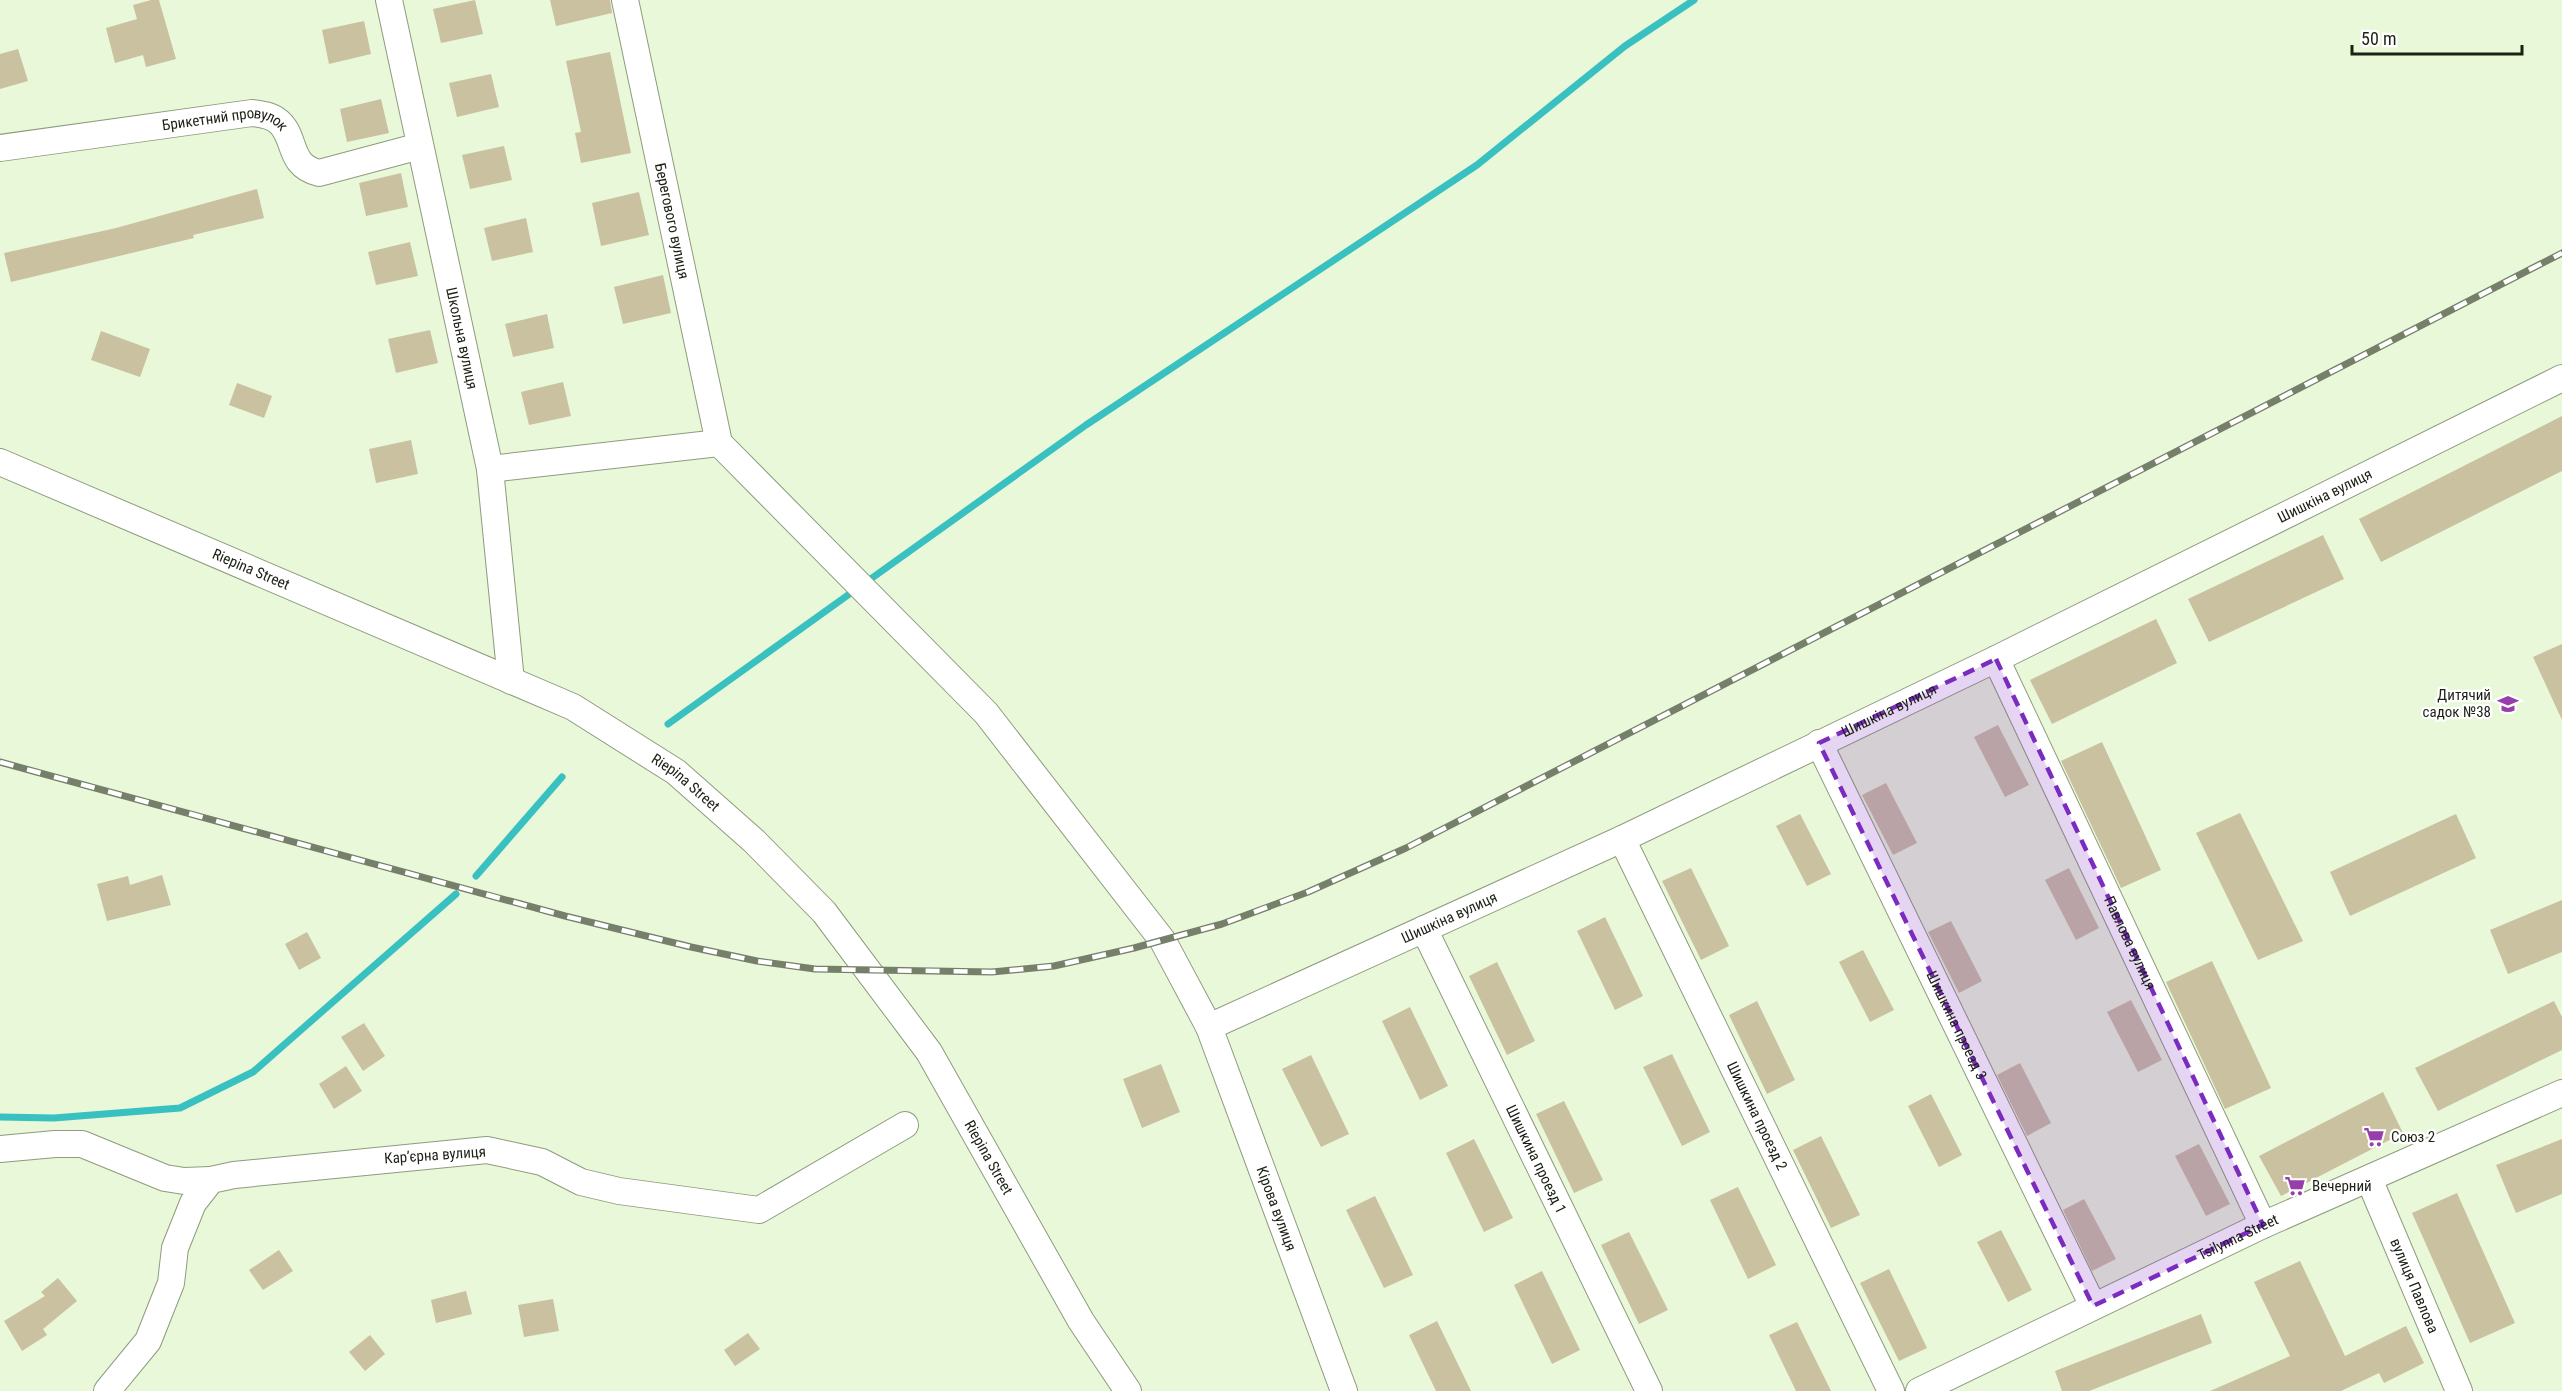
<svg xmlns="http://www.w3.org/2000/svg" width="2562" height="1391" font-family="'Roboto Condensed',sans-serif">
<rect width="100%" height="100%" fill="#e9f8d8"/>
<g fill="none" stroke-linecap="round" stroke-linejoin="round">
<path stroke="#39c0c0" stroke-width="7" d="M 865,583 L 1086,425 L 1477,165 L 1625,46 L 1694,0
M 668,724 L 855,590
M 476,876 L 562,777
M 0,1117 L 54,1118 L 180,1108 L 253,1072 L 456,894"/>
</g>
<path fill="#cac1a1" d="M 151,0 L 159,0 L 176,59 L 146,67 L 143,55 L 115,63 L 106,28 L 137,19 L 133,5 Z
M 475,0 L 483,34 L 441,43 L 433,9 Z
M 550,0 L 610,0 L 612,13 L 556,26 Z
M 364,21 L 371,54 L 329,64 L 322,30 Z
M 18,49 L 28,81 L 0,89 L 0,54 Z
M 610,52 L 631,153 L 581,163 L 575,133 L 581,132 L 566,61 Z
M 491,74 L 499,107 L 457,117 L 449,83 Z
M 381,99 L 389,133 L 347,142 L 340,109 Z
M 504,146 L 512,180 L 470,189 L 462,155 Z
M 401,173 L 408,207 L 366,216 L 359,183 Z
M 257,189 L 264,218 L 193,235 L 194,238 L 11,282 L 4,253 L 116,228 Z
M 639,192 L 649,235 L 601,246 L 592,203 Z
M 526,218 L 533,252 L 492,261 L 484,228 Z
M 410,242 L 418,276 L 376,285 L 368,252 Z
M 663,275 L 671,313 L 623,324 L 614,287 Z
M 547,314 L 554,348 L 513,357 L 505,324 Z
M 430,330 L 438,363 L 396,373 L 388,339 Z
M 101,331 L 150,349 L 140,377 L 91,360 Z
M 563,382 L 571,416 L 529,425 L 521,392 Z
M 237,383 L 272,396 L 264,418 L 229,405 Z
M 2562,416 L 2562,471 L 2381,562 L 2359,519 Z
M 411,440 L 418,474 L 376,483 L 369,449 Z
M 2323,535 L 2344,579 L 2209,642 L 2188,599 Z
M 2156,619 L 2177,663 L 2052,724 L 2030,680 Z
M 2562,644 L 2562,720 L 2533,657 Z
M 1998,725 L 2029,785 L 2005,797 L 1974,737 Z
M 2102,742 L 2161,870 L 2121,888 L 2061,761 Z
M 1886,783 L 1917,843 L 1893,855 L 1862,795 Z
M 2240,813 L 2303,941 L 2258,960 L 2196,833 Z
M 1800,814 L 1831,874 L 1807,886 L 1776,826 Z
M 2456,814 L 2476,858 L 2350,916 L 2330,872 Z
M 1691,868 L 1729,946 L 1701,960 L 1662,881 Z
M 2069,868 L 2099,928 L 2076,940 L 2045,880 Z
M 162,875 L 171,905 L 107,921 L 97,884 L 128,876 L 130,885 Z
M 2562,900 L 2562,952 L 2508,974 L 2490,930 Z
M 1605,917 L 1643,996 L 1615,1010 L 1577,931 Z
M 1951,921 L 1982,981 L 1959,993 L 1928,932 Z
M 307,932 L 321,958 L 299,970 L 285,944 Z
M 1863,950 L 1894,1010 L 1870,1022 L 1839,962 Z
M 2212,961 L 2271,1088 L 2225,1109 L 2166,982 Z
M 1497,962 L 1535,1041 L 1507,1055 L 1469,976 Z
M 2131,1000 L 2162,1060 L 2138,1072 L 2107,1012 Z
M 1757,1001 L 1795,1080 L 1767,1094 L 1729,1015 Z
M 2554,1001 L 2562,1017 L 2562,1050 L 2438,1111 L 2415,1068 Z
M 1410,1007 L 1448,1086 L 1420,1100 L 1382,1021 Z
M 364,1023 L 385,1056 L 363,1071 L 341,1037 Z
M 1672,1054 L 1710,1132 L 1682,1146 L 1643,1067 Z
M 1311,1055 L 1349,1134 L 1321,1147 L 1282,1069 Z
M 2020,1063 L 2051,1123 L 2027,1136 L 1997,1075 Z
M 1161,1064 L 1180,1112 L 1142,1128 L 1123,1079 Z
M 346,1066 L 362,1091 L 334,1109 L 319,1084 Z
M 2383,1092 L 2403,1133 L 2281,1196 L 2259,1156 Z
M 1931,1094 L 1962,1155 L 1939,1167 L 1908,1106 Z
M 1564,1101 L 1603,1180 L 1574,1193 L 1536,1114 Z
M 1821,1136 L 1860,1215 L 1831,1228 L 1793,1150 Z
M 1474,1139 L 1513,1218 L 1484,1232 L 1446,1153 Z
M 2562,1139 L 2562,1194 L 2516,1213 L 2496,1165 Z
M 2199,1144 L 2230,1204 L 2206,1216 L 2175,1156 Z
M 1738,1187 L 1776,1265 L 1748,1279 L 1710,1200 Z
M 2457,1193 L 2515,1323 L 2470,1343 L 2412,1213 Z
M 1375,1196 L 1413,1275 L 1384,1288 L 1346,1210 Z
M 2084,1199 L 2116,1259 L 2092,1271 L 2063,1210 Z
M 2001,1230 L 2032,1290 L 2008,1302 L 1977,1242 Z
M 1629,1232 L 1668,1310 L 1639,1324 L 1601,1245 Z
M 279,1250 L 293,1271 L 263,1290 L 249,1270 Z
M 2300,1261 L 2345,1356 L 2406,1326 L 2424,1363 L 2384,1383 L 2379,1373 L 2341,1391 L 2210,1391 L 2290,1356 L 2254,1282 Z
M 1889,1269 L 1927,1348 L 1899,1361 L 1860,1283 Z
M 1542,1271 L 1580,1350 L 1552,1364 L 1514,1285 Z
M 58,1278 L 77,1301 L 43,1329 L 47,1335 L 22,1351 L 4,1321 L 45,1296 L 41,1292 Z
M 466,1291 L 472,1314 L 436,1323 L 431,1300 Z
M 553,1299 L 559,1331 L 524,1337 L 518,1305 Z
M 2201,1314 L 2212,1343 L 2089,1391 L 2062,1391 L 2055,1371 Z
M 1437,1321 L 1471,1391 L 1436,1391 L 1409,1335 Z
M 1797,1322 L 1831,1391 L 1796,1391 L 1769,1335 Z
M 748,1333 L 760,1349 L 735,1366 L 724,1350 Z
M 370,1335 L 385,1354 L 365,1371 L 349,1352 Z"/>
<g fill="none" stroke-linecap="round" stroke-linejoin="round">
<g stroke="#8e9b7e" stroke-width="28">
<g id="minor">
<path id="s1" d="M 389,0 L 490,469 L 511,681"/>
<path id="s2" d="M 625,0 L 719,443"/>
<path id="s3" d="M 0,148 L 252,113 C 261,114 271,115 279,122 C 297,138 287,165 319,173 L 420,146"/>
<path id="s4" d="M 0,462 L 573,707 L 676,772 L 754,841 L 824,912 L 929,1052 L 1081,1321 L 1128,1391"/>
<path id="s5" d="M 490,469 L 719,443 L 986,713 L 1163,941 L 1209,1027 L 1344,1391"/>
<path id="s6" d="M 1996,659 L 2263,1225"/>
<path id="s7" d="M 1819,743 L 2093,1306"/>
<path id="s8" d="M 1622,839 L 1891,1391"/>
<path id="s9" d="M 1424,929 L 1649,1391"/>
<path id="s10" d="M 1209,1027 L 1622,839 L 1996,659 L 2562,378"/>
<path d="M 0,1149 L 55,1144 L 82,1144 L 165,1178 L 184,1181 L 211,1180"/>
<path id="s11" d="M 2369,1179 L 2459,1391"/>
<path d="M 107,1391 L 148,1341 L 171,1283 L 175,1248 L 193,1203 L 211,1180 L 234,1175 L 487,1150 L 542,1162 L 581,1182 L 619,1191 L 759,1210 L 905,1125"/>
<path id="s12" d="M 1919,1391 L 2263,1225 L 2562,1093"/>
</g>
</g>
<use href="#minor" stroke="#fff" stroke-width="26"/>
<g stroke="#757f6a" stroke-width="7">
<path id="rail" d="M 0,762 L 565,916 L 691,947 L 757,961 L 815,969 L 992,972 L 1054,966 L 1134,948 L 1222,924 L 1308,892 L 1406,848 L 2562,253"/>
</g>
<use href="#rail" stroke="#fff" stroke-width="4.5" stroke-dasharray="14" stroke-linecap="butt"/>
</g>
<path fill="#7b2cbf" fill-opacity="0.2" stroke="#7b2cbf" stroke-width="4.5" stroke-dasharray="12 8" stroke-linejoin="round" d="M 1996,659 L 2263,1225 L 2093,1306 L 1819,743 Z"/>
<defs>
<g id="school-bare" transform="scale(1.62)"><path d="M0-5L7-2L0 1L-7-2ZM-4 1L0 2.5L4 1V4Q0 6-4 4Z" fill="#973eaa" stroke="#fff" stroke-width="2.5" paint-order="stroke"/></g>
<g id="supermarket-bare" transform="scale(1.62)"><path d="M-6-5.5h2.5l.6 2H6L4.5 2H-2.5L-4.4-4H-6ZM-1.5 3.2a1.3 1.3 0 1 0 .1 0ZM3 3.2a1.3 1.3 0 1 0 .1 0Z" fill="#973eaa" stroke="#fff" stroke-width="2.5" paint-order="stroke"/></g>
</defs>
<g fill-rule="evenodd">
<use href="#school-bare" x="2508" y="704"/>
<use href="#supermarket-bare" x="2374" y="1137"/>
<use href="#supermarket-bare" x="2295" y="1186"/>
</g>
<g text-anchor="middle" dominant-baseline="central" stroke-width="4.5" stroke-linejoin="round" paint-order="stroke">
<g font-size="15" fill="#1c2115" stroke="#fff">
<text stroke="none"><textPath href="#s3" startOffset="228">Брикетний провулок</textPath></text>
<text stroke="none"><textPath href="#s2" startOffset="226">Берегового вулиця</textPath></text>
<text stroke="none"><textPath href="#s1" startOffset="346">Школьна вулиця</textPath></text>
<text stroke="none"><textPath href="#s10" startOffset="1236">Шишкіна вулиця</textPath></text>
<text stroke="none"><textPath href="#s4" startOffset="273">Riepina Street</textPath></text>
<text stroke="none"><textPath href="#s10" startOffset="750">Шишкіна вулиця</textPath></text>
<text stroke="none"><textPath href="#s4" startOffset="759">Riepina Street</textPath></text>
<text stroke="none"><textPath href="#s10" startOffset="264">Шишкіна вулиця</textPath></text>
<text stroke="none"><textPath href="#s6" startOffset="314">Павлова вулиця</textPath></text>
<text stroke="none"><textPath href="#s7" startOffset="314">Шишкина проезд 3</textPath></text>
<text stroke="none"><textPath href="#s8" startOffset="308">Шишкина проезд 2</textPath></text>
<text transform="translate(435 1155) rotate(-4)">Карʼєрна вулиця</text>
<text stroke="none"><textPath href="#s4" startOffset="1245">Riepina Street</textPath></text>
<text stroke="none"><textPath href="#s9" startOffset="256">Шишкина проезд 1</textPath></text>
<text stroke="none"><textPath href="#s5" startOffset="1190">Кірова вулиця</textPath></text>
<text stroke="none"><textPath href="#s12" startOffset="354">Tsilynna Street</textPath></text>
<text stroke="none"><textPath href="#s11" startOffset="116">вулиця Павлова</textPath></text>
</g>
<g font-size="15" fill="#1c2115" stroke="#fff" text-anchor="start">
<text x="2491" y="695" text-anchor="end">Дитячий<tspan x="2491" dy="17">садок №38</tspan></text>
<text x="2391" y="1137">Союз 2</text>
<text x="2312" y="1186">Вечерний</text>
</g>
</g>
<path d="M2352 45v9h170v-9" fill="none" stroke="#1c2115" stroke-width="3"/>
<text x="2361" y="45" font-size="18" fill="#1c2115" stroke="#ffffff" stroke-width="4.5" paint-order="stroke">50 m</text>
</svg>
